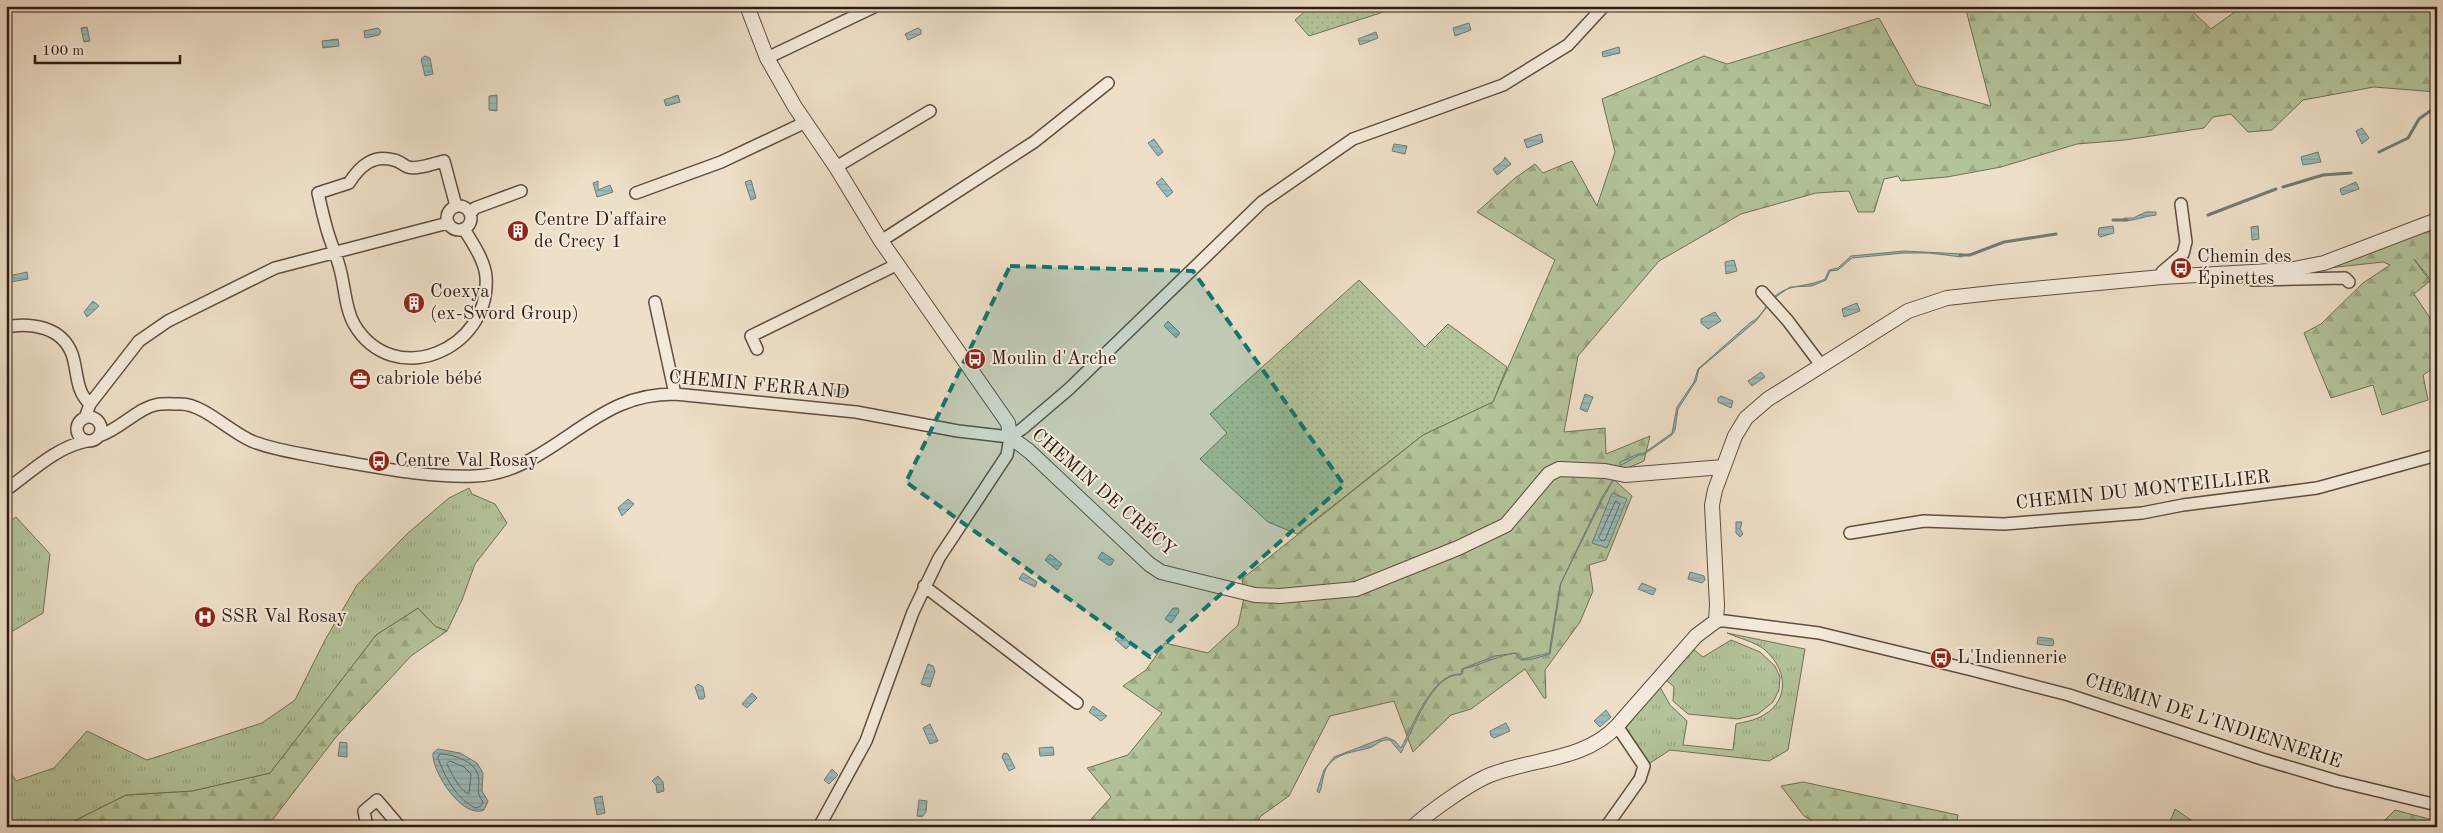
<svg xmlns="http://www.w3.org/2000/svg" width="2443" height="833" font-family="'Old Standard TT',serif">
<defs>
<pattern id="grass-dots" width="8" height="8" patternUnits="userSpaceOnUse" patternTransform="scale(1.25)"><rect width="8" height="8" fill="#b3c39a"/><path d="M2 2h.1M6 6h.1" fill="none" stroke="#9aa784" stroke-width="1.8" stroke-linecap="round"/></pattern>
<pattern id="forest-firs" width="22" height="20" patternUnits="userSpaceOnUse" patternTransform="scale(1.25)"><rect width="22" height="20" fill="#b3c39a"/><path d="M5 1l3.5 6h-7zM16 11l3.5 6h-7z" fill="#9aa784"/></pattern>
<pattern id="park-tufts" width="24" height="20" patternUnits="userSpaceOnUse" patternTransform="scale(1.25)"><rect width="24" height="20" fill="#b3c39a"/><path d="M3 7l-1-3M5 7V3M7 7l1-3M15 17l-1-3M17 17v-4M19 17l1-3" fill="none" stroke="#9aa784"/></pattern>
<pattern id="water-rules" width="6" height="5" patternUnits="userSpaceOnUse" patternTransform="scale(1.25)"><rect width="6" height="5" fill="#9bbcbb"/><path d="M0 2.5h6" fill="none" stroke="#86a1a0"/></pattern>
</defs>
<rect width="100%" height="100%" fill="#eedfc8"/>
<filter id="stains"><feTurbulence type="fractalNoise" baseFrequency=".004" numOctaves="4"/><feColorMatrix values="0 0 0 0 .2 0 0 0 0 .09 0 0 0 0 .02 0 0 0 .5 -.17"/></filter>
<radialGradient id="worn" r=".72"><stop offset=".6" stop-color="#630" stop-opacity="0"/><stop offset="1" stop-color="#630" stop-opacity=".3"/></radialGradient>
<path fill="url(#grass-dots)" stroke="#717056" d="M 1311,6 L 1402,6 L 1309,36 L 1295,20 Z
M 1359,280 L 1425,347 L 1448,324 L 1507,367 L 1493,402 L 1423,435 L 1297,534 L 1268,522 L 1200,459 L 1227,433 L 1210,414 Z"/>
<path fill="url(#forest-firs)" stroke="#717056" d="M 1965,6 L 2187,6 L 2211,29 L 2243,6 L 2428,6 L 2437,11 L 2437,92 L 2374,87 L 2303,100 L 2272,130 L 2248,132 L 2231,114 L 2213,117 L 2204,128 L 2125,140 L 2077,144 L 2001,167 L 1947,177 L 1901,181 L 1898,176 L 1884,179 L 1874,212 L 1858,212 L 1849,191 L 1816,193 L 1741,214 L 1659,261 L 1578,356 L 1564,432 L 1605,428 L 1606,454 L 1650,436 L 1644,461 L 1610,476 L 1632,496 L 1606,560 L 1589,565 L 1593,591 L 1580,622 L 1545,670 L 1546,698 L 1544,698 L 1525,669 L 1471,709 L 1451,715 L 1413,752 L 1394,701 L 1330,716 L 1289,796 L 1261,816 L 1254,827 L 1084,827 L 1111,797 L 1087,768 L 1128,755 L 1162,713 L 1123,686 L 1146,670 L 1165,643 L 1208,653 L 1238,625 L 1244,598 L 1242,579 L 1423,435 L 1493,402 L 1555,260 L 1477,212 L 1515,178 L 1535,164 L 1543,173 L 1572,161 L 1597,206 L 1615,152 L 1602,99 L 1704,56 L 1727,64 L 1879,18 L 1916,85 L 1991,106 Z
M 2437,226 L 2437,277 L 2431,280 L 2414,259 L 2430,281 L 2414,294 L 2432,321 L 2437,319 L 2437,366 L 2423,375 L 2428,400 L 2382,415 L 2373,385 L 2331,398 L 2304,333 L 2321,324 L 2363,283 L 2390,265 L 2383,262 L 2328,268 Z
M 418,608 L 435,626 L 447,631 L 411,656 L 336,737 L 267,827 L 62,827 L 126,795 L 192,791 L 270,773 L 376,635 Z
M 1803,782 L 1958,815 L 1956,827 L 1823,827 L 1804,816 L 1781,786 Z
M 2175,809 L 2201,827 L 2168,827 Z
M 2395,810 L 2437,821 L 2437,827 L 2378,827 Z"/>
<path fill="url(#park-tufts)" stroke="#717056" d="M 469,488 L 472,494 L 495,504 L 507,523 L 475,564 L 462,600 L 447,631 L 435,626 L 418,608 L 376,635 L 270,773 L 192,791 L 126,795 L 62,827 L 6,827 L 6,765 L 16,781 L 54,768 L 87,731 L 147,760 L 262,723 L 295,700 L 325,640 L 357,585 L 408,533 L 449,498 Z
M 16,517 L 50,554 L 43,613 L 6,635 L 6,524 Z
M 1727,633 L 1805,649 L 1788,750 L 1769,761 L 1670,750 L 1647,765 L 1624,730 L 1660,687 L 1670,705 L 1687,721 L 1683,745 L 1733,750 L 1736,724 C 1743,722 1752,721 1758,718 C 1790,704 1789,671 1765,650 C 1756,642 1738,638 1727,633 Z
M 1731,640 L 1760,652 L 1775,666 L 1780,677 L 1779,690 L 1773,702 L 1758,714 L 1738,719 L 1688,714 L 1673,701 L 1674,687 L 1666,680 L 1693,649 L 1703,657 Z"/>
<path fill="url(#water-rules)" stroke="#707c77" d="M 1469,23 L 1471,30 L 1455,36 L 1453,28 Z
M 87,27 L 90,41 L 84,42 L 81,28 Z
M 378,28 L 381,31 L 379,35 L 365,38 L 364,31 Z
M 918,28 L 921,30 L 921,34 L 908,40 L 905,34 Z
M 1376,32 L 1378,38 L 1360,45 L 1358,39 Z
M 338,39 L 339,46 L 323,48 L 322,41 Z
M 1619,47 L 1620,53 L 1603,57 L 1602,52 Z
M 425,56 L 430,58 L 433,74 L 425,76 L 421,59 Z
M 497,95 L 497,111 L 489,110 L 489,96 Z
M 678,95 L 680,102 L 666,106 L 664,100 Z
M 2362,128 L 2369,138 L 2362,144 L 2356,131 Z
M 1541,134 L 1543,142 L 1527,148 L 1524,140 Z
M 1154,139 L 1163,152 L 1158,156 L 1148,143 Z
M 1394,144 L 1407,146 L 1405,154 L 1392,151 Z
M 2318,152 L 2321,162 L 2303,165 L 2301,157 Z
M 1505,157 L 1511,164 L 1497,175 L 1493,169 L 1504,160 Z
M 1162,178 L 1173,192 L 1167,197 L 1156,183 Z
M 751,180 L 756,198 L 751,200 L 745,182 Z
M 598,181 L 598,190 L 610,185 L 613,192 L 597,197 L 593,183 Z
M 2356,182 L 2359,189 L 2342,195 L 2340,189 Z
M 2146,212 L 2156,212 L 2156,215 C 2144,216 2135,221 2123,221 L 2124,218 L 2133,218 Z
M 2113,226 L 2114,233 L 2100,237 L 2098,235 L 2099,228 Z
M 2258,226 L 2259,239 L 2252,240 L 2251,227 Z
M 1904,251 L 1963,254 L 1962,257 L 1929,253 L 1904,253 L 1852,258 L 1838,270 L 1830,271 L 1826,280 L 1812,286 L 1790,287 L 1773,299 L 1756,321 L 1699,369 L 1696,381 L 1678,409 L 1675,430 L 1672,435 L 1643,455 L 1639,455 L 1620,466 L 1620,462 L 1638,454 L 1644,453 L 1672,433 L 1677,407 L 1694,382 L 1698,369 L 1751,322 C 1761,318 1765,306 1772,299 C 1787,283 1806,288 1825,279 L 1829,270 L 1838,268 L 1851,256 Z
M 1734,260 L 1737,271 L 1726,274 L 1725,262 Z
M 27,272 L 28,279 L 10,282 L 9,276 Z
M 93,301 L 99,306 L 87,317 L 84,312 Z
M 1857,303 L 1860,311 L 1844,317 L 1842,309 Z
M 1715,312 L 1721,321 L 1708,329 L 1701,323 L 1701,319 Z
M 1168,321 L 1180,333 L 1176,338 L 1164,326 Z
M 1761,372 L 1765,377 L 1752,386 L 1748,381 Z
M 847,388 L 850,392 L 835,396 L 833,390 Z
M 1585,394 L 1593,397 L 1587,412 L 1580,409 Z
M 1721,396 L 1733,401 L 1731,408 L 1718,402 L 1718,398 Z
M 1615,477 L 1602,500 L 1561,583 L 1550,654 L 1533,659 L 1522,660 L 1521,660 L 1515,653 C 1499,656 1486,662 1471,667 C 1468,668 1466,668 1463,669 L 1463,673 L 1461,675 C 1433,671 1412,732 1401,753 L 1390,740 C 1380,739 1377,745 1369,748 C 1354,752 1336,753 1327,767 C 1322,775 1323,787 1319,793 L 1317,791 L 1324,770 L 1334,757 L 1386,737 L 1395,741 L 1401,748 C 1413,726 1432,672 1461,674 L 1462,669 L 1464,668 L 1495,656 L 1516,653 L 1523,659 L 1549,653 L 1560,585 L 1602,497 Z
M 1612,493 L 1627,499 L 1607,548 L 1592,543 Z
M 628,499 L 634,504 L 622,516 L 618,508 Z
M 1736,522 L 1742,522 L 1740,529 L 1743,534 L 1740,537 L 1736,533 Z
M 1102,552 L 1114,560 L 1111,565 L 1108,565 L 1098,558 Z
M 1050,554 L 1062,564 L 1057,570 L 1045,560 Z
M 1690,572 L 1704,576 L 1705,580 L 1702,583 L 1688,579 Z
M 1023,573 L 1037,582 L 1035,587 L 1019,579 Z
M 1642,583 L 1656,589 L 1653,595 L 1638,589 Z
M 1173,608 L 1178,608 L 1179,612 L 1171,623 L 1165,619 Z
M 1121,634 L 1131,644 L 1126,649 L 1115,639 Z
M 2038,637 L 2053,639 L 2054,644 L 2052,646 L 2037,644 Z
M 928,664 L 933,666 L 935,671 L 930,687 L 921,684 Z
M 2105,676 L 2119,681 L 2116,688 L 2102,683 Z
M 698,684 L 703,687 L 705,697 L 703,699 L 699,699 L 695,687 Z
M 752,693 L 757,698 L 747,708 L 742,704 Z
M 1093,706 L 1107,716 L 1101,721 L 1089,712 Z
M 1606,710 L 1611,717 L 1600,727 L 1594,721 Z
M 1506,723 L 1510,731 L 1494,738 L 1491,736 L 1490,731 Z
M 930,724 L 938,741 L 930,744 L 923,728 Z
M 340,742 L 347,743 L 347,757 L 338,756 Z
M 1053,747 L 1054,755 L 1040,756 L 1039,748 Z
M 438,749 L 460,753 L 477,763 L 483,773 L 482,791 L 488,801 L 484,810 C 463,820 431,771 433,753 Z
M 1004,753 L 1008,754 L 1015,768 L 1009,771 L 1002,757 Z
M 832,769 L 838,775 L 829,784 L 824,780 Z
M 658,776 L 663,782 L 664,791 L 657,793 L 656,785 L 652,781 Z
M 602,796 L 605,813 L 597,815 L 594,798 Z
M 919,800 L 927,801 L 926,812 L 922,817 L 917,816 Z"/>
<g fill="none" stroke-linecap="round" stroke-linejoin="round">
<path stroke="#656c66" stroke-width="1" d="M 1616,501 L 1620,504 L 1605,540 L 1602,541 L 1599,538 Z
M 440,754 C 452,754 475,761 478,775 C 481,787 474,789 483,802 L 481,806 L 476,808 C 458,801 444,776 438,758 Z
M 450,761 L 464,767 L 471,774 L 469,794 C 460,791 451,773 447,764 Z"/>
<path stroke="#707c77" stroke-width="3" d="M 2379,152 L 2408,138 L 2419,119 L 2437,106
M 2283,187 L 2323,175 L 2351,173
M 2208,215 L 2276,189
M 2113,220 L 2127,220
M 1960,255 L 1970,255 L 2004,242 L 2056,234"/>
<g stroke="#5f4d40" stroke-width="14">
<path id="minor" d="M 767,58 L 876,6
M 836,167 L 930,111
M 636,193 L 721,162 L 806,122
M 456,206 L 444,161 C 435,163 417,170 408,167 C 404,166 400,161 394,160 C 373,154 360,166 349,183 L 318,193 C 321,206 324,220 328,233 C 332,246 337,257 340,269 C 345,287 345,308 354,324 C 393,391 491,350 486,277 C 485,261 472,242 464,229
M447 218a12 12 0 1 1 24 0a12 12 0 1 1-24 0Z
M 470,214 L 475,208 L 521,191
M 881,241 L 1034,142 L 1108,83
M 2246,273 L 2246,278 L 2253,280 L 2345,278 L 2349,282
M 2162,277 L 2162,272 L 2183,254 L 2186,242 L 2181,204
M 1762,292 L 1788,321 L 1821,365
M 655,302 L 675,394
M 6,327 C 31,322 62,327 72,354 C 78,371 75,391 90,404
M 757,349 L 751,336 L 898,264
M77 429a12 12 0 1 1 24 0a12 12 0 1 1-24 0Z
M 85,418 L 90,404 L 139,341 L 168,321 L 275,268 L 448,223
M 99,436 C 119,430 137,409 155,405 C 163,403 173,404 181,404 C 204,404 232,434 254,442 C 278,451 304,454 328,459 C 376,467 427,478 475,476 C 532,474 571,426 620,405 C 638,397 656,394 675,394 L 856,412 L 958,431 L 1010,437
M 1010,437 L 1022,429 L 1069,389 L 1262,202 L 1353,139 L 1503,85 L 1568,45 L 1604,6
M 6,490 C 31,472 56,447 87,441
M 1850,533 L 1924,521 L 2004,524 L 2142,513 L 2183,505 L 2317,488 L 2437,455
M 924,586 L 1077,703
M 1716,621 L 1725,621 L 1819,633 L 1972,670 L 2069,695 L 2262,759 L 2337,781 L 2437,805
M 367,827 L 364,811 L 377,800 L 400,827
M 819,827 L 866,741 L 913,612 L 939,558 L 1007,455 L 1010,437
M 1606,827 L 1640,779 L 1644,766 L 1617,726"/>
</g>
<g stroke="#5f4d40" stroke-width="16">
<path id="tertiary" d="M 747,6 L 767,58 L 795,107 L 836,167 L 881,241 L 1008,423 L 1010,437 L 1029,451 L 1149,564 L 1161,572 L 1255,595 L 1280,596 L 1356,589 L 1458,548 L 1506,525 L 1549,474 L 1559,469 L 1605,471 L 1625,475 L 1723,467
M 1413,827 C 1429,812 1470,783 1490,775 C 1533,758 1584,761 1617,726 L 1696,636 L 1716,621 L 1717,605 L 1712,505 L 1715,490 L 1735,436 L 1746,418 L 1768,399 L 1908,311 L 1947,298 L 2001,292 L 2162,277 L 2288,270 L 2324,263 L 2437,220"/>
</g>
<use href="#minor" stroke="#f4eadb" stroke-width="11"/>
<use href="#tertiary" stroke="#f4eadb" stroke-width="14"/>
</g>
<path fill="#0f766e" fill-opacity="0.2" stroke="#0f766e" stroke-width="4" stroke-dasharray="10 6" stroke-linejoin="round" d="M 1010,266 L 1193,271 L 1344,485 L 1150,657 L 906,482 Z"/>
<defs>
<g id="building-disc" transform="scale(1.125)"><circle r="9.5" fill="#8f2418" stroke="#f4eadb"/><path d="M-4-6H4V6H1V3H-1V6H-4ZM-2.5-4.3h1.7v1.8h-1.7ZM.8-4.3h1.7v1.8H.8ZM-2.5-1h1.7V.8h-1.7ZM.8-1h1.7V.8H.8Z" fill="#fff"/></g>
<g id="bus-disc" transform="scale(1.125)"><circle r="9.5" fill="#8f2418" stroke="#f4eadb"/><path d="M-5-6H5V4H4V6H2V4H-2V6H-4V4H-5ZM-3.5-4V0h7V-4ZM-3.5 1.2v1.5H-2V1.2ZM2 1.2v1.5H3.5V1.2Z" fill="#fff"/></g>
<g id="office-disc" transform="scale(1.125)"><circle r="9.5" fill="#8f2418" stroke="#f4eadb"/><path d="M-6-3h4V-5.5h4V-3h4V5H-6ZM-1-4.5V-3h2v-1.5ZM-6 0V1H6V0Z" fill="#fff"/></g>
<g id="hospital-disc" transform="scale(1.125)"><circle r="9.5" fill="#8f2418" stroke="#f4eadb"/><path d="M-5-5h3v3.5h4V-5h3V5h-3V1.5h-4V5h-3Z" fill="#fff"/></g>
</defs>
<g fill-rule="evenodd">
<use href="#building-disc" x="518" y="231"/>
<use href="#bus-disc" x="2181" y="268"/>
<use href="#building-disc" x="414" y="303"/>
<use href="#bus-disc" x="975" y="359"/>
<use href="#office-disc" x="360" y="379"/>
<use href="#bus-disc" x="379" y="461"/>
<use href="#hospital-disc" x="205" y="617"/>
<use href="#bus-disc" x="1941" y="658"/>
</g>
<g text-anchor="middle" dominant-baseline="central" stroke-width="4" stroke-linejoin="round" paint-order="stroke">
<g font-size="19" fill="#2f1c12" stroke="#f4eadb" text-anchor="start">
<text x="534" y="220">Centre D'affaire<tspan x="534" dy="22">de Crecy 1</tspan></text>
<text x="2197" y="257">Chemin des<tspan x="2197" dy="22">Épinettes</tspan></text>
<text x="430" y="292">Coexya<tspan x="430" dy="22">(ex-Sword Group)</tspan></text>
<text x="991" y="359">Moulin d'Arche</text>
<text x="376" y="379">cabriole bébé</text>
<text x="395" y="461">Centre Val Rosay</text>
<text x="221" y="617">SSR Val Rosay</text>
<text x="1957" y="658">L'Indiennerie</text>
</g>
<g font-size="19" fill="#2f1c12" stroke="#f4eadb">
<text transform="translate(759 386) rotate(5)">CHEMIN FERRAND</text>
<text transform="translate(2143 491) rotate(-6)">CHEMIN DU MONTEILLIER</text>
<text transform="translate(1103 493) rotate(41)">CHEMIN DE CRÉCY</text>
<text transform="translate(2213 722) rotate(18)">CHEMIN DE L'INDIENNERIE</text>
</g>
</g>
<rect width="2443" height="833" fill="none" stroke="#eedfc8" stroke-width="25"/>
<rect x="8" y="8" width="2428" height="818" fill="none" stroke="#2f1c12" stroke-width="2.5"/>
<rect x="12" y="12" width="2418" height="808" fill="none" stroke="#2f1c12"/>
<path d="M35 55v8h145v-8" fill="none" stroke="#2f1c12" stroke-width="2.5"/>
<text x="42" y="55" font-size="15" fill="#2f1c12" stroke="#f4eadb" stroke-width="4" paint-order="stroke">100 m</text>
<rect width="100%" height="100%" filter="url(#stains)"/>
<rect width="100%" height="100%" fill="url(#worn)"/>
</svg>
